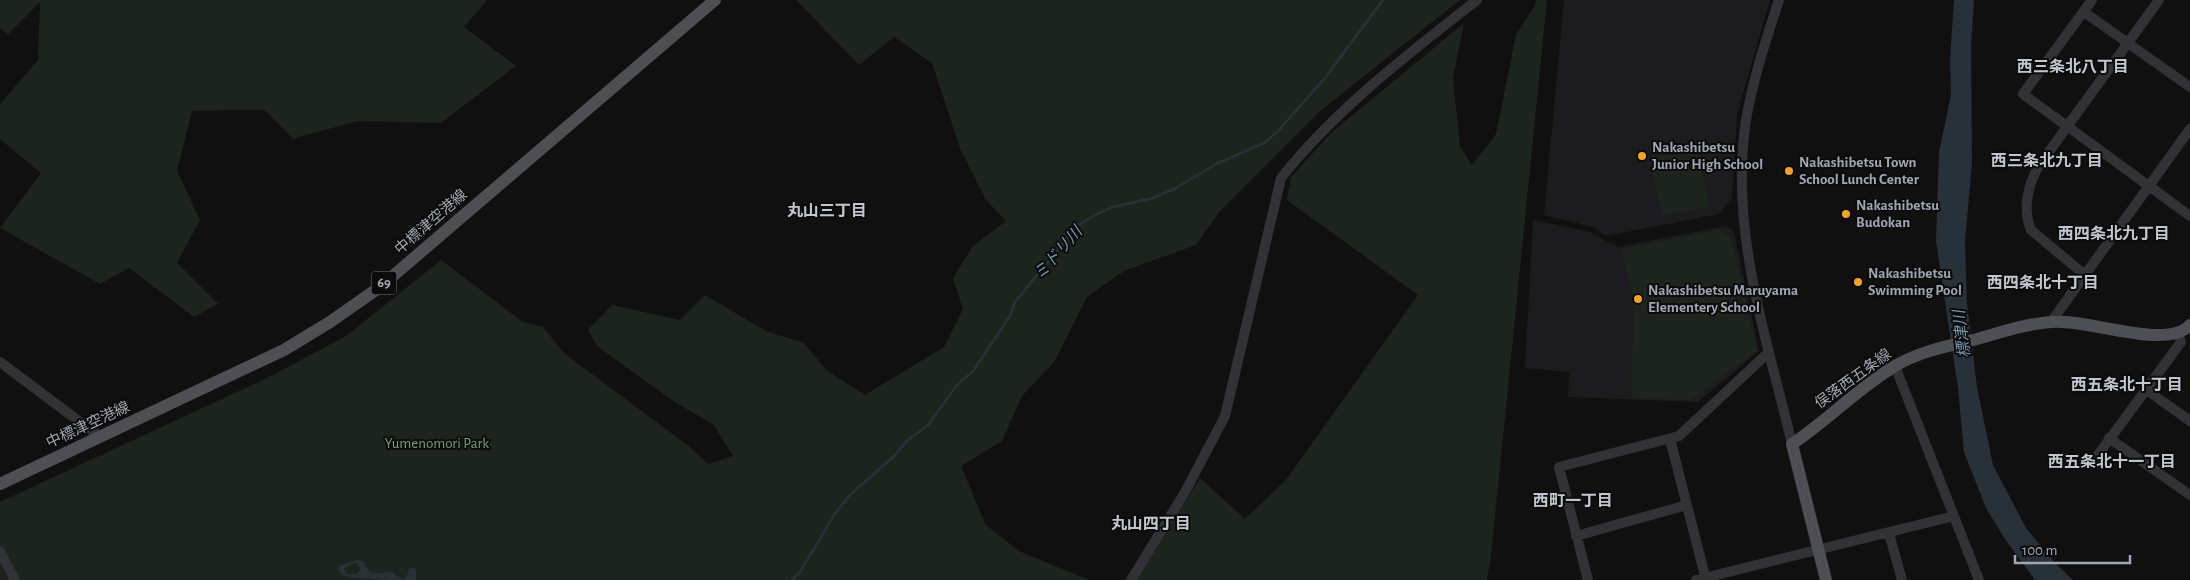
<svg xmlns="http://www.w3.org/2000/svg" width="2190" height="580" font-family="'Alegreya Sans','Noto Sans JP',sans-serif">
<rect width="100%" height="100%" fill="#101011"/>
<path fill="#1c1c1e" d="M 1564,0 L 1770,0 L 1737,114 L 1732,198 L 1719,214 L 1606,236 L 1593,227 L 1544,215 Z
M 1533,220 L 1590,232 L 1618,247 L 1726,226 L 1734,232 L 1759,351 L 1698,402 L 1568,397 L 1569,372 L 1525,368 Z"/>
<path fill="#1c241d" d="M 0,0 L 487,0 L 464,27 L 516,66 L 441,123 L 357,121 L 293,139 L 265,110 L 192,111 L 177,171 L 200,220 L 177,263 L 218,304 L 194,317 L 129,268 L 100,284 L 0,228 L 41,173 L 0,139 L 0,104 L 38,60 L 40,2 L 8,34 L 0,28 Z
M 796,0 L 1460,0 L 1320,111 L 1220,211 L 1196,245 L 1124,271 L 1087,297 L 1054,362 L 1022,396 L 1002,441 L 961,466 L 986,525 L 1019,551 L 1089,580 L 0,580 L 0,502 L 267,378 L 346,336 L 441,260 L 523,322 L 543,327 L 565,354 L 690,447 L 708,464 L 733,456 L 713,424 L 676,403 L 597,346 L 588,330 L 612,305 L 680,320 L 705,295 L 766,331 L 804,343 L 826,370 L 865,395 L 944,347 L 963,309 L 953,278 L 973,246 L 1006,221 L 986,200 L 960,148 L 932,63 L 894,37 L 859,65 Z
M 1536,0 L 1547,0 L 1491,556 L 1487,580 L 1136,580 L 1200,478 L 1245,519 L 1286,480 L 1418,295 L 1287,200 L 1291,177 L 1331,133 L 1464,23 L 1453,78 L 1460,147 L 1472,165 L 1496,134 L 1516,35 L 1535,5 Z
M 1697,147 L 1709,206 L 1662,216 L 1650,156 Z
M 1719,230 L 1731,237 L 1757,351 L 1691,400 L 1631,398 L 1634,302 L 1621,249 Z"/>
<path fill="#283137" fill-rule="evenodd" d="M 1954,0 L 1974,0 L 1971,46 L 1972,163 L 1965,242 L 1967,304 L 1977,387 L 1993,465 L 2026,528 L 2055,563 L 2073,580 L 2035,580 L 2005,539 L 1986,508 L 1964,452 L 1958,388 L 1936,241 L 1939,152 L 1951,95 L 1950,60 Z
M 358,560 L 364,562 C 369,576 378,574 390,571 L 403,580 L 406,578 L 410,567 L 416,569 L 416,580 C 392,580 367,580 344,576 L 338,570 L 339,566 ZM 357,563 L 361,569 L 357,574 L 347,574 L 344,568 L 351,564 Z"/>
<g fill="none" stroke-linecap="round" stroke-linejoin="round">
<path stroke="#283137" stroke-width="2.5" d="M 792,580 L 800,572 L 836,512 L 850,495 L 893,457 L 909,439 L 928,425 L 957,385 L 973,371 L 1010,316 L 1015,302 L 1077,226 L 1095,215 L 1113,207 L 1153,198 L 1176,188 L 1216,164 L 1264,143 L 1278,131 L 1325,78 L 1383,0"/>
<path stroke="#313236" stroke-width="10" d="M 1779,0 C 1766,40 1753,79 1746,120 C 1729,231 1767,338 1792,444
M 2092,0 L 2023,94 L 2190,216
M 2084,12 L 2190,87
M 2085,275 L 2031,230 C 2022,209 2028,183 2040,164 L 2159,0
M 2051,322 L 2190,129
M 0,362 L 100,437
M 1895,366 L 1979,580
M 2145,389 L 2190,421
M 2109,438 L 2190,495
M 1670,439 L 1706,580
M 2095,459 L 2181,342 L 2178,334
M 1889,533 L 1902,580
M 1576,536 L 1687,505
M 0,551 L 15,580
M 1131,580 L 1185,492 L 1225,416 L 1281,178 C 1336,109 1408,54 1477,0
M 1588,580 L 1559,467 L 1679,436 L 1769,352
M 1696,580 L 1954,516"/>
<path stroke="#4d4f55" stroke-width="12" d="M 0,484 L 284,350 L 330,322 L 380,287 L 715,0
M 1826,580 L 1792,444 C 1828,420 1858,388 1895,366 C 1920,351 1949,346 1977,339 C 2002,332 2025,324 2051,322 C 2087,318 2167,351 2190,325"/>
</g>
<g fill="#f4a325" stroke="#0b0b0c" stroke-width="2">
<circle cx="1642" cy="156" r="5"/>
<circle cx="1789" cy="171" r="5"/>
<circle cx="1846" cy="214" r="5"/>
<circle cx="1858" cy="282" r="5"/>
<circle cx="1638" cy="299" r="5"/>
</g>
<g text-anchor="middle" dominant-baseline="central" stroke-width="4" stroke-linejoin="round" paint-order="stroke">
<rect fill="#0b0b0c" stroke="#747880" stroke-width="1" x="371.5" y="271.5" width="25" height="23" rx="4"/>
<g font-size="14" font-weight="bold" fill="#a1a7b2">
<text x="384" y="283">69</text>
</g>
<g font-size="15" font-weight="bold" fill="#a1a7b2" stroke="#0b0b0c" text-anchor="start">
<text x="1652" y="147">Nakashibetsu<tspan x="1652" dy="17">Junior High School</tspan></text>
<text x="1799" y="162">Nakashibetsu Town<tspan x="1799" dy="17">School Lunch Center</tspan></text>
<text x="1856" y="205">Nakashibetsu<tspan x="1856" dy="17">Budokan</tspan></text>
<text x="1868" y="273">Nakashibetsu<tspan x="1868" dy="17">Swimming Pool</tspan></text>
<text x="1648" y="290">Nakashibetsu Maruyama<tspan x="1648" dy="17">Elementery School</tspan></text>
</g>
<g font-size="15" fill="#a1a7b2" stroke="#0b0b0c">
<text transform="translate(431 222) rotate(-41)">中標津空港線</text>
<text transform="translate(1853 379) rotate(-36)">俣落西五条線</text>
<text transform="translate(88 425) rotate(-25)">中標津空港線</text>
</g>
<g font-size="15" fill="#779e77" stroke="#0b0b0c">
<text x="437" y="443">Yumenomori Park</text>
</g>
<g font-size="16" font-weight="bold" fill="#c2c6ce" stroke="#0b0b0c">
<text x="2073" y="67">西三条北八丁目</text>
<text x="2047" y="161">西三条北九丁目</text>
<text x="827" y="211">丸山三丁目</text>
<text x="2114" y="234">西四条北九丁目</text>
<text x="2043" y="283">西四条北十丁目</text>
<text x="2127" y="385">西五条北十丁目</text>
<text x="2112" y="462">西五条北十一丁目</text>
<text x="1573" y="501">西町一丁目</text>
<text x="1151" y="524">丸山四丁目</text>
</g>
<g font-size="16" font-style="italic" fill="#7698af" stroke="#0b0b0c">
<text transform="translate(1058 253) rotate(-49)">ミドリ川</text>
<text transform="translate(1962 334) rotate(-97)">標津川</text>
</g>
</g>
<path d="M2015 555v8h115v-8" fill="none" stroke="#a1a7b2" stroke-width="2.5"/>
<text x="2022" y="555" font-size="15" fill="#a1a7b2" stroke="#0b0b0c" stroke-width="4" paint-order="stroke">100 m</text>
</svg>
